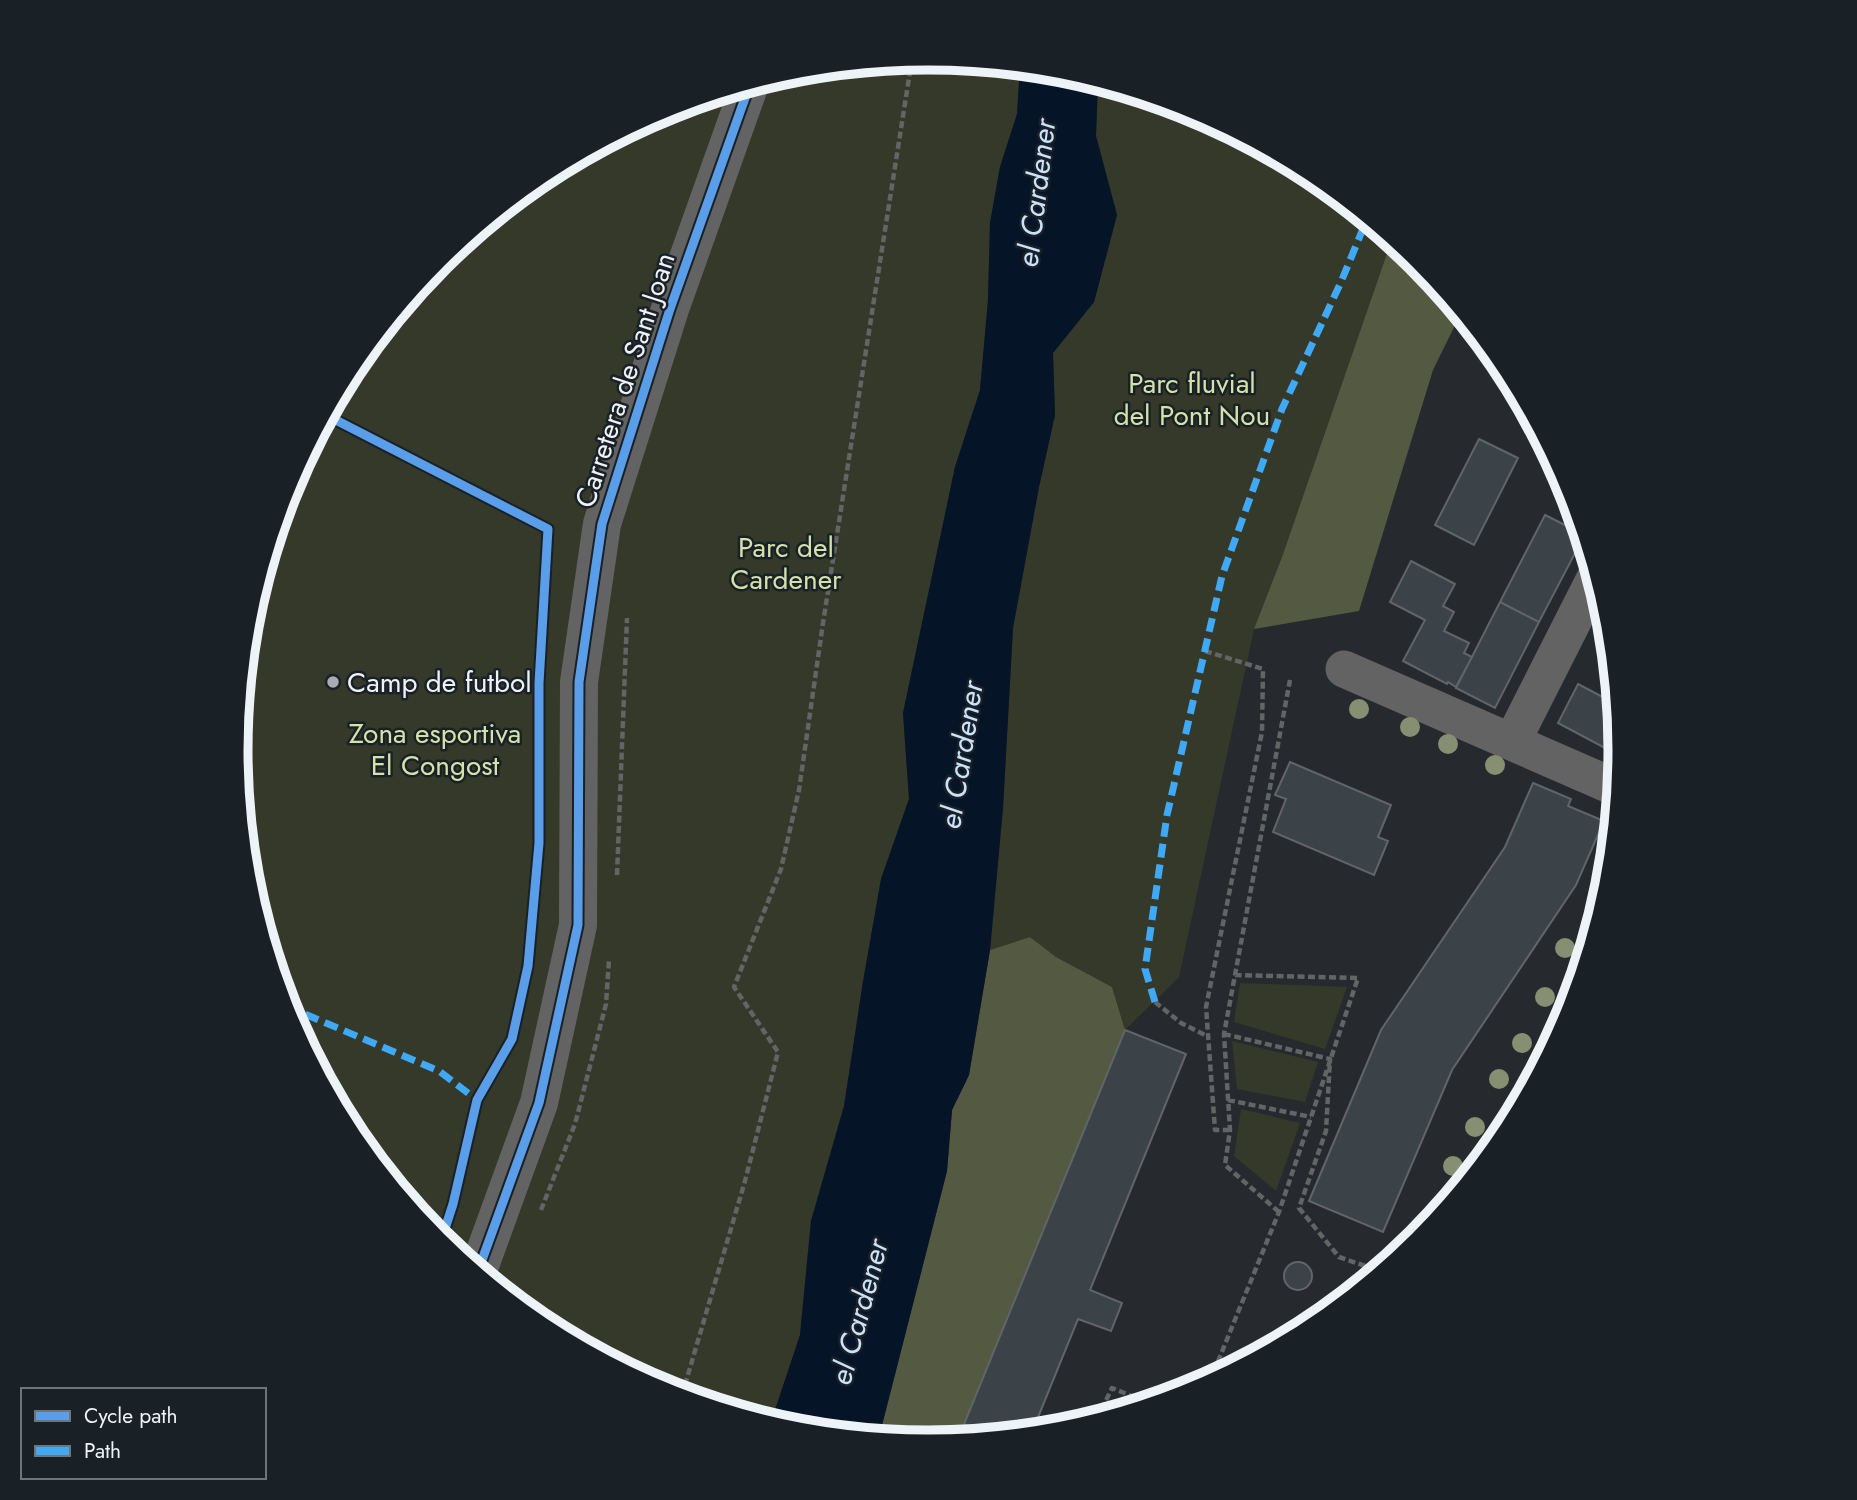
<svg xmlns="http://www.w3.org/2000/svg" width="1857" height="1500" font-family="Jost,sans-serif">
<rect width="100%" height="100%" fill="#262a2e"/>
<path fill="#35392a" d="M 929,58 L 1020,67 L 1017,114 L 1000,167 L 990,223 L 988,300 L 980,390 L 955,467 L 903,713 L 909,799 L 881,879 L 844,1106 L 811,1221 L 800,1335 L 771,1422 L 663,1389 L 544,1325 L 439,1239 L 353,1134 L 289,1015 L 249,885 L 236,750 L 250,615 L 289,485 L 353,365 L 439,260 L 544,174 L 664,110 L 794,71 Z
M 1098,81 L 1194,111 L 1313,175 L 1392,239 L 1282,557 L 1254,629 L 1179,977 L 1125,1030 L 1112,987 L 1056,957 L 1030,937 L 990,950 L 1003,808 L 1013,628 L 1039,487 L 1055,415 L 1053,353 L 1094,302 L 1117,215 L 1096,136 Z
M 1240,983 L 1347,987 L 1325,1049 L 1234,1022 Z
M 1232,1041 L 1318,1062 L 1305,1102 L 1237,1089 Z
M 1241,1109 L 1300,1123 L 1276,1191 L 1234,1156 Z"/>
<path fill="#545a41" d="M 1392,239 L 1418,261 L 1461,313 L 1433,370 L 1359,611 L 1254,629 L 1282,557 Z
M 1030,937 L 1056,957 L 1112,987 L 1125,1030 L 958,1439 L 928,1442 L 879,1437 L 947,1171 L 952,1110 L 969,1075 L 990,950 Z"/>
<path fill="#051426" d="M 1020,67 L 1064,71 L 1098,81 L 1096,136 L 1117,215 L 1094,302 L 1053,353 L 1055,415 L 1039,487 L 1013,628 L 1003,808 L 990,950 L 969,1075 L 952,1110 L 947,1171 L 879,1437 L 793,1429 L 771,1422 L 800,1335 L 811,1221 L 844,1106 L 863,981 L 881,879 L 909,799 L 903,713 L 955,467 L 980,390 L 988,300 L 990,223 L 1000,167 L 1017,114 Z"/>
<path fill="#3b4248" stroke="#616568" stroke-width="2" d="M 1479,439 L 1518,458 L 1474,545 L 1435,525 Z
M 1545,515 L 1583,534 L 1584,536 L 1539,622 L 1500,602 Z
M 1411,561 L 1455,584 L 1443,606 L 1454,612 L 1444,631 L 1469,643 L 1464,653 L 1472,657 L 1456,687 L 1448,682 L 1447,684 L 1403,661 L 1425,620 L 1390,602 Z
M 1500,602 L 1539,622 L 1495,708 L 1456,688 Z
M 1578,684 L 1616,704 L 1620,756 L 1558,723 Z
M 1290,762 L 1391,805 L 1378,837 L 1388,841 L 1374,875 L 1273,832 L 1286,799 L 1275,795 Z
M 1533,783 L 1571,799 L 1568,806 L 1604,821 L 1576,885 L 1452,1070 L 1383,1232 L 1309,1201 L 1381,1030 L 1505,847 Z
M 1125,1030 L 1186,1054 L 1090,1290 L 1122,1303 L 1111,1331 L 1078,1319 L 1032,1432 L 958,1439 Z
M1284 1276a14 14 0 1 1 28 0a14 14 0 1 1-28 0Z"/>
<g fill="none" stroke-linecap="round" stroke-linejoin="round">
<path stroke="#626465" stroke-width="4.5" stroke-dasharray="7 3.5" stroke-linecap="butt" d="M 1205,651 L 1263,669 L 1262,732 L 1206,1007 L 1215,1130 L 1230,1130
M 617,875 L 627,618
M 1155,1002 L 1181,1023 L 1207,1036
M 1224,1034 L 1330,1059 L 1326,1131 L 1299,1208 L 1339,1257 L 1380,1271
M 1228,1100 L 1311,1117
M 541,1210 L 575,1124 L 606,1004 L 609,960
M 1279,1212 L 1225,1165 L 1230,1130 L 1224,1034 L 1290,680
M 1210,1381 L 1279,1212 L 1358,978 L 1235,975
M 682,1395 L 745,1181 L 778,1052 L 734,987 L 781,869 L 799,790 L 823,623 L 912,59
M 1097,1419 L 1112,1388 L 1149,1403"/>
<path stroke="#646363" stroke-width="37" d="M 1344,669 L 1617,788
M 1512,742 L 1596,576"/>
<path stroke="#646363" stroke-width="38" d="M 478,1271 L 539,1103 L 578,925 L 579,682 L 602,524 L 670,309 L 750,84"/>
<path stroke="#3fa9f5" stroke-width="7" stroke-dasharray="14 7" stroke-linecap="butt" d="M 1155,1002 L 1145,969 L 1167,815 L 1222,576 L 1282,409 L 1341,282 L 1367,219
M 286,1006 L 439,1071 L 477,1100"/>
<g stroke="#192127" stroke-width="13">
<path id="cycleway" d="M 326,415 L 548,529 L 539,683 L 539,843 L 528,966 L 512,1039 L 477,1100 L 453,1204 L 441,1241
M 478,1271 L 539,1103 L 578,925 L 579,682 L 602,524 L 670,309 L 750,84"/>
</g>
<use href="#cycleway" stroke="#5a9eea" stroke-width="9"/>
</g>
<g fill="#868f72">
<circle cx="1359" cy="709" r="10"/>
<circle cx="1410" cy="727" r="10"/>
<circle cx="1448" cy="744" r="10"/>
<circle cx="1495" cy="765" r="10"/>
<circle cx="1565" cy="948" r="10"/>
<circle cx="1545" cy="997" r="10"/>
<circle cx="1522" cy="1043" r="10"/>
<circle cx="1499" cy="1079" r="10"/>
<circle cx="1475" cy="1127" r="10"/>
<circle cx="1453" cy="1166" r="10"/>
</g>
<circle fill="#a8adb1" stroke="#192127" stroke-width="2.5" cx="333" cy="682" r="7"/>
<g text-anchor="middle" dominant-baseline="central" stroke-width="5" stroke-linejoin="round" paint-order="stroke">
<g font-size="28" fill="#eef3f8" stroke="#192127">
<text transform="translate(625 380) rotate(-72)">Carretera de Sant Joan</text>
</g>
<g font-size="28" fill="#d4e1a9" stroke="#192127">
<text x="1192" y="383">Parc fluvial<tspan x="1192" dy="32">del Pont Nou</tspan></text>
<text x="786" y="547">Parc del<tspan x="786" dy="32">Cardener</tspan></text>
<text x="435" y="733">Zona esportiva<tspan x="435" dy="32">El Congost</tspan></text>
</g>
<g font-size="28" fill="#eef3f8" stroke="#192127" text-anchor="start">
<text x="347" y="682">Camp de futbol</text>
</g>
<g font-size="30" font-style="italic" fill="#cae2fd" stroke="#192127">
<text transform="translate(1036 193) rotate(-83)">el Cardener</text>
<text transform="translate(961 755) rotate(-81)">el Cardener</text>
<text transform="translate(859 1312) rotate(-75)">el Cardener</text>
</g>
</g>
<path d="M0 0H1857V1500H0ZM248 750a680 680 0 1 1 1360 0a680 680 0 1 1-1360 0Z" fill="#192127" fill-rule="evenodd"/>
<path fill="none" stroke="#eef3f8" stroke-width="9" d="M248 750a680 680 0 1 1 1360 0a680 680 0 1 1-1360 0Z"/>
<rect x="21" y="1388" width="245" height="91" fill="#192127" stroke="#6e757b" stroke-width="2"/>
<rect x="35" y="1411" width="35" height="10" fill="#5a9eea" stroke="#6e757b" stroke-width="2"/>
<text x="84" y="1423" font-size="21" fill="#eef3f8">Cycle path</text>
<rect x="35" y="1446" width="35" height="10" fill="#3fa9f5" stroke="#6e757b" stroke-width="2"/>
<text x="84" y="1458" font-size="21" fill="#eef3f8">Path</text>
</svg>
